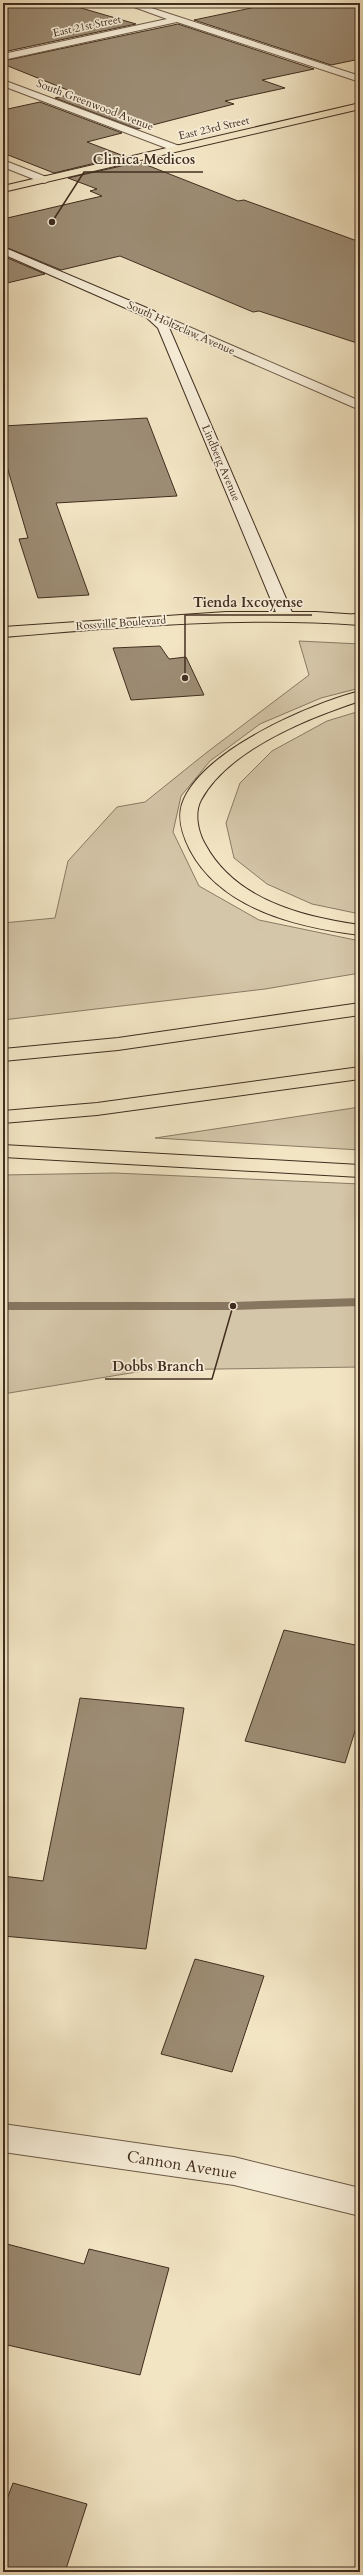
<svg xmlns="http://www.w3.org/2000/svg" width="363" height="2575" font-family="Cardo,serif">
<rect width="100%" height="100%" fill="#f2e5c4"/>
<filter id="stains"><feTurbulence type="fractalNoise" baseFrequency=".005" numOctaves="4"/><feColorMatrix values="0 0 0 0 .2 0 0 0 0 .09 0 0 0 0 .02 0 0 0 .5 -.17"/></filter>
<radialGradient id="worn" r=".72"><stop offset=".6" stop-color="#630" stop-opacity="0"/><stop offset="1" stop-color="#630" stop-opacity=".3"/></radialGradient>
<path fill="#d4c6a8" stroke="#8a7a64" d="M 299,641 L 360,644 L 360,688 L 321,698 L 260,724 L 210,761 L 181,796 L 173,832 L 199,886 L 259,920 L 360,941 L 360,973 L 265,989 L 3,1020 L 3,923 L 55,918 L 68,861 L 117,807 L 145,802 L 206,753 L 309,675 Z
M 360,711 L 360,914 L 312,904 L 267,884 L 234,858 L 226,823 L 240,783 L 272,751 L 327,721 Z
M 360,1107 L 360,1150 L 155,1138 Z
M 114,1173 L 360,1184 L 360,1367 L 149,1370 L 3,1394 L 3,1175 Z"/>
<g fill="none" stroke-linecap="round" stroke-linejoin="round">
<path fill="#877660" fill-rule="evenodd" d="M 360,1298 L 360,1306 L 233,1310 L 3,1310 L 3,1302 L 233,1302 Z"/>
</g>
<path fill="#9d8d75" stroke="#412d1f" d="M 3,3 L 64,3 L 136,24 L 3,52 Z
M 275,3 L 360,3 L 360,59 L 331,65 L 194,20 Z
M 178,24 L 314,69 L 262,80 L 285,88 L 225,101 L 234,104 L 137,129 L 55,98 L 75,93 L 3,64 L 3,61 Z
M 40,102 L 122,133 L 87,142 L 124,156 L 54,173 L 3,153 L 3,110 Z
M 139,162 L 238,201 L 244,200 L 360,242 L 360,344 L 259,311 L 253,312 L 120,256 L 61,270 L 3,246 L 3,219 L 102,196 L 90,191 L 97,189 L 68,178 Z
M 3,256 L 45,274 L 3,284 Z
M 147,418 L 177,496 L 56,503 L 89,595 L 38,598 L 19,539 L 28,538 L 3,453 L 3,426 Z
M 160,646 L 169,659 L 186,657 L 204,695 L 131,700 L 113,648 Z
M 284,1630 L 360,1646 L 360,1715 L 345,1763 L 245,1741 Z
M 80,1698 L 184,1708 L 146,1949 L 3,1936 L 3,1876 L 43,1881 Z
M 195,1959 L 264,1976 L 232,2072 L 161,2054 Z
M 3,2243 L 84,2264 L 89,2249 L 169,2268 L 140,2375 L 3,2344 Z
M 13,2483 L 87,2504 L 65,2572 L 3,2572 L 3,2510 Z"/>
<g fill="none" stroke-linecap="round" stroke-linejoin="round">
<g stroke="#6d5b48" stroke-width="2">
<path id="street" d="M 123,3 L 136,3 L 360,76 L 360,82 L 177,22 L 3,60 L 3,54 L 167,19 Z
M 3,80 L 182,147 L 183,149 L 174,151 L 3,86 Z
M 3,160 L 49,178 L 50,180 L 45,183 L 41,182 L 3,167 Z
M 150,310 L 360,401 L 360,410 L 146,317 L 144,314 Z
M 3,2124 L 234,2157 L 360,2188 L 360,2216 L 234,2185 L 3,2152 Z"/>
</g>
<g stroke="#412d1f" stroke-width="2">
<path id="secondary" d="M 3,247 L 154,311 L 167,323 L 294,617 L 291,620 L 286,622 L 278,617 L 158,328 L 146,317 L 3,254 Z"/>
</g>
<g stroke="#412d1f" stroke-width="2">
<path id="primary" d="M 360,103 L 360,109 L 3,192 L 3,186 Z
M 226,612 L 316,612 L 360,615 L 360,625 C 240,616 122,627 3,637 L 3,627 Z"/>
</g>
<g stroke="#412d1f" stroke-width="2">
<path id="highway" d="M 360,613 L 360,623 L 350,624 L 342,619 L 345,616 Z
M 360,691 L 360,701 C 308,718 228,750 201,800 C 194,813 198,832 205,844 C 235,900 302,917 360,925 L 360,935 C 298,927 222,910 190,850 C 183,836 177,820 182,804 C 200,751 310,704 360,691 Z
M 360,1003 L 360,1015 L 118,1050 L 3,1061 L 3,1049 L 118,1038 Z
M 360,1067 L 360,1079 L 97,1115 L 3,1123 L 3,1111 L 97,1103 Z
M 3,1145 L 360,1165 L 360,1177 L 3,1157 Z"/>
</g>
<use href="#street" fill="#f7eed9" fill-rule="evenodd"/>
<use href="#secondary" fill="#f7eed9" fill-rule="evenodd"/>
<use href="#primary" fill="#f2e5c4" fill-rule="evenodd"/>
<use href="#highway" fill="#f2e5c4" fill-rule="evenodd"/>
</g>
<g text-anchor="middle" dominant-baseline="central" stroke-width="3.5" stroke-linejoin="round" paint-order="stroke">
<g font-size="11" fill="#412d1f" stroke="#f7eed9">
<text transform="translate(87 26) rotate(-12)">East 21st Street</text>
<text transform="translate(95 105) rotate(21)">South Greenwood Avenue</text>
<text transform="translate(214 128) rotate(-13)">East 23rd Street</text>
<text transform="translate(181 328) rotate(24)">South Holtzclaw Avenue</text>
<text transform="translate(221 463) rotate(67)">Lindberg Avenue</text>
<text transform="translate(121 623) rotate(-4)">Rossville Boulevard</text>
</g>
<g font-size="16" fill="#412d1f" stroke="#f7eed9">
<text transform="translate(182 2165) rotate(9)">Cannon Avenue</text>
</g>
</g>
<path fill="none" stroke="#412d1f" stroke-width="1.5" d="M52 222L84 172H203M185 678L185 615H312M233 1306L212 1379H105"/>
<g fill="#412d1f" stroke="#f7eed9" stroke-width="1.5">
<circle cx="52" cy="222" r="4"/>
<circle cx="185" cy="678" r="4"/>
<circle cx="233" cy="1306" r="4"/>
</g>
<g font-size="14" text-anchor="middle" font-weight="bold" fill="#412d1f" stroke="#f7eed9" stroke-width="3.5" stroke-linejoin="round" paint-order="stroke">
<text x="144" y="164">Clinica Medicos</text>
<text x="248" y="607">Tienda Ixcoyense</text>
<text x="158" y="1371">Dobbs Branch</text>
</g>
<rect width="363" height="2575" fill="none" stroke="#f2e5c4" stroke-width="16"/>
<rect x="4" y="4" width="355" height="2567" fill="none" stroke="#412d1f" stroke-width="2"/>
<rect x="8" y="8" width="347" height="2559" fill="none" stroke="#412d1f"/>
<rect width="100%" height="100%" filter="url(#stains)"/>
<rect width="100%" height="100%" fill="url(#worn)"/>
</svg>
